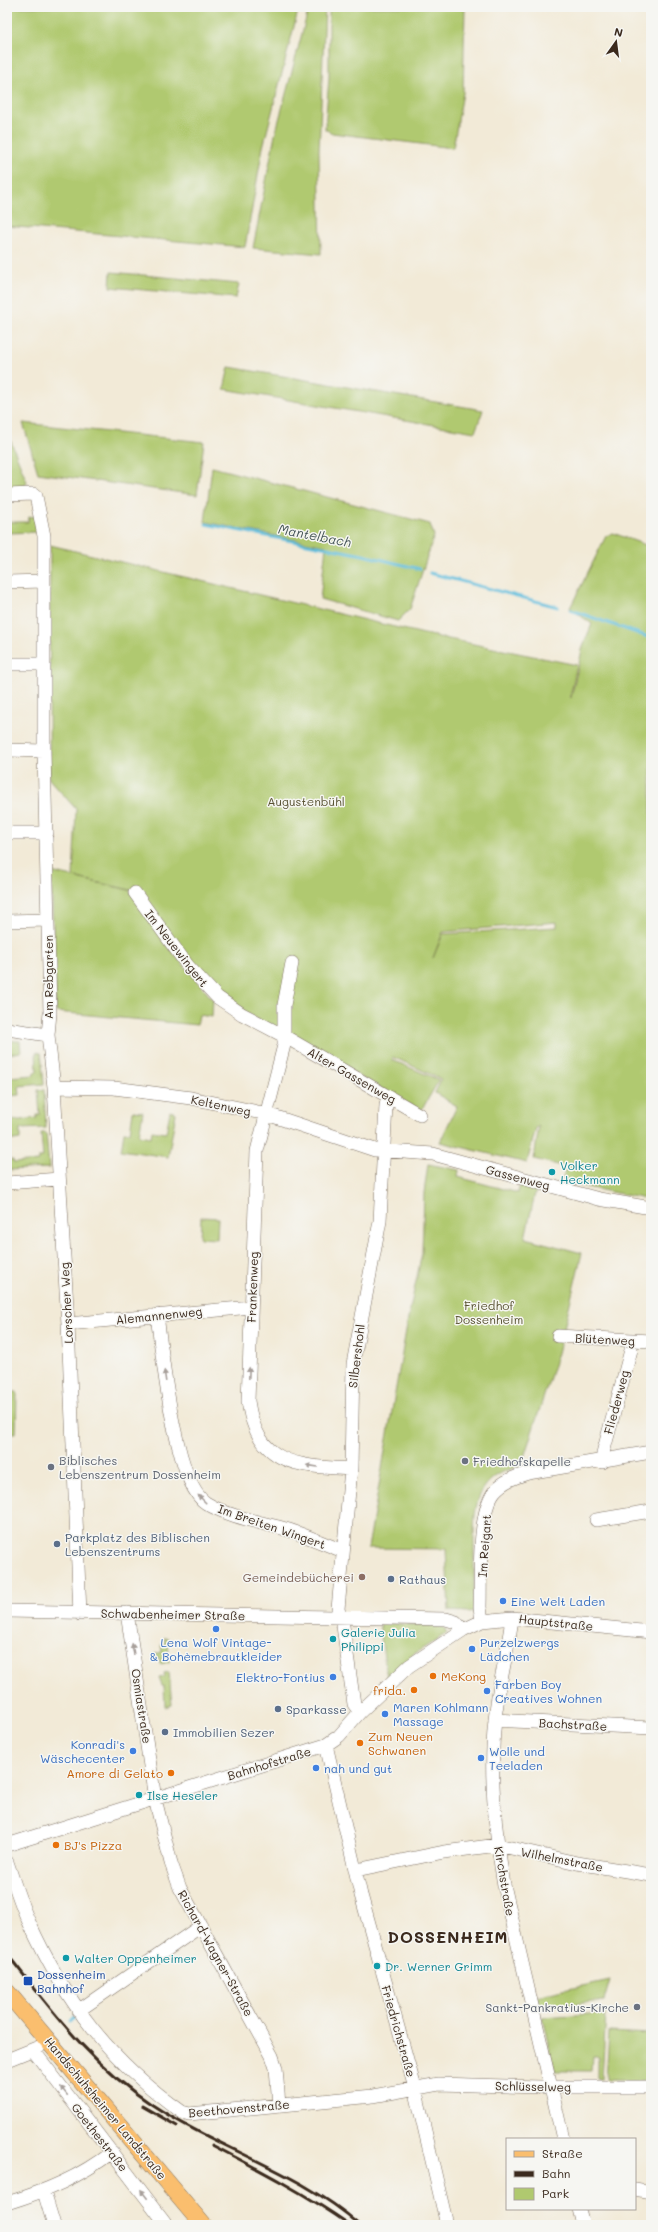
<svg xmlns="http://www.w3.org/2000/svg" width="658" height="2232" font-family="Mali,sans-serif">
<rect width="100%" height="100%" fill="#f6f6f2"/>
<filter id="ink" filterUnits="userSpaceOnUse"><feTurbulence type="fractalNoise" baseFrequency=".025" numOctaves="2"/><feDisplacementMap in="SourceGraphic" scale="8" xChannelSelector="R" yChannelSelector="G"/><feConvolveMatrix kernelMatrix="1 2 1 2 8 2 1 2 1" color-interpolation-filters="sRGB"/></filter>
<filter id="wash" filterUnits="userSpaceOnUse"><feTurbulence type="fractalNoise" baseFrequency=".012" numOctaves="4" result="noise"/><feDisplacementMap in="SourceGraphic" scale="16" xChannelSelector="R" yChannelSelector="G"/><feGaussianBlur stdDeviation="0.9" result="paint"/><feColorMatrix in="noise" values="0 0 0 0 0 0 0 0 0 0 0 0 0 0 0 0 0 1.4 0 .05"/><feComposite in="paint" operator="in"/></filter>
<g filter="url(#wash)">
<rect width="100%" height="100%" fill="#f2ead7"/>
<path fill="#b0c96f" stroke="#767a46" fill-rule="evenodd" d="M 7,7 L 299,7 L 263,147 L 245,247 L 7,226 Z
M 309,7 L 325,8 L 319,151 L 321,254 L 253,248 L 275,135 Z
M 329,7 L 465,7 L 463,93 L 453,148 L 332,133 L 325,129 L 329,77 Z
M 111,272 L 239,284 L 236,298 L 110,287 Z
M 229,367 L 483,410 L 482,413 L 475,432 L 224,389 Z
M 23,423 L 204,442 L 197,495 L 38,473 Z
M 7,432 L 27,482 L 22,492 L 7,492 Z
M 212,467 L 430,524 L 434,536 L 410,609 L 398,621 L 320,599 L 326,546 L 205,522 Z
M 35,516 L 37,532 L 7,533 L 7,519 L 8,522 L 28,522 L 29,517 Z
M 613,533 L 651,547 L 651,1200 L 562,1182 L 566,1167 L 534,1159 L 539,1126 L 536,1128 L 527,1163 L 440,1142 L 457,1106 L 435,1093 L 441,1079 L 393,1057 L 392,1060 L 439,1080 L 421,1111 L 228,1003 L 204,981 L 135,891 L 73,877 L 76,809 L 49,779 L 50,545 L 424,634 L 577,665 L 570,697 L 571,698 L 583,646 L 592,624 L 570,608 L 606,536 ZM 557,922 L 557,927 L 443,934 L 433,958 L 443,932 Z
M 51,872 L 129,890 L 167,945 L 213,1000 L 212,1017 L 199,1015 L 197,1025 L 56,1012 Z
M 7,1041 L 20,1041 L 21,1052 L 7,1054 Z
M 36,1052 L 41,1053 L 44,1084 L 19,1086 L 20,1095 L 7,1096 L 7,1074 L 8,1077 L 34,1075 L 34,1072 L 37,1072 Z
M 38,1090 L 44,1090 L 46,1128 L 20,1129 L 20,1139 L 8,1141 L 9,1160 L 13,1160 L 14,1163 L 39,1161 L 39,1157 L 43,1157 L 41,1133 L 46,1133 L 49,1168 L 7,1170 L 7,1118 L 11,1117 L 11,1121 L 37,1118 L 37,1115 L 40,1115 Z
M 133,1111 L 143,1112 L 139,1135 L 151,1137 L 152,1131 L 166,1133 L 170,1111 L 176,1113 L 168,1157 L 121,1150 L 124,1132 L 130,1132 Z
M 428,1164 L 459,1170 L 458,1177 L 518,1193 L 520,1184 L 536,1189 L 525,1238 L 582,1253 L 558,1353 L 521,1466 C 473,1477 474,1508 474,1549 C 474,1570 474,1590 474,1611 L 469,1612 L 449,1611 L 446,1549 L 368,1548 L 408,1319 L 422,1253 L 424,1193 Z
M 201,1217 L 218,1218 L 217,1239 L 200,1238 Z
M 7,1392 L 17,1392 L 16,1433 L 7,1433 Z
M 379,1623 L 443,1626 L 447,1633 L 414,1654 L 387,1678 Z
M 164,1638 L 168,1638 L 169,1662 L 160,1664 L 159,1657 L 156,1658 L 155,1654 L 162,1652 L 161,1645 L 165,1645 Z
M 169,1672 L 172,1705 L 165,1707 L 164,1686 L 162,1686 L 159,1678 L 165,1677 L 164,1673 Z
M 610,1980 L 604,2001 L 539,2007 L 536,1996 Z
M 606,2013 L 602,2079 L 598,2079 L 598,2057 L 593,2057 L 592,2071 L 555,2071 L 542,2017 Z
M 609,2032 L 651,2034 L 651,2081 L 606,2080 Z"/>
<g fill="none" stroke-linecap="round" stroke-linejoin="round">
<path stroke="#5fbedd" stroke-width="3" d="M 206,524 L 363,555 L 420,569
M 430,573 L 558,607
M 571,610 L 651,638
M 70,2021 L 74,2017"/>
</g>
</g>
<g filter="url(#ink)">
<g fill="none" stroke-linecap="round" stroke-linejoin="round">
<g stroke="#7b6d5f" stroke-width="14">
<path id="minor" d="M 7,495 L 33,494 L 36,496 L 44,536 L 44,751 L 50,1013 L 48,1035 L 54,1087 L 68,1324 L 80,1614
M 7,582 L 44,581
M 7,664 L 44,664
M 7,750 L 44,751
M 7,833 L 47,833
M 135,893 L 188,966 L 217,997 L 242,1014 L 284,1036 L 420,1115
M 7,921 L 47,920
M 292,963 L 284,1005 L 284,1045 L 257,1151 L 248,1401 C 257,1465 296,1466 351,1469
M 7,1029 L 48,1035
M 54,1087 L 114,1088 L 191,1098 L 267,1114 L 375,1150 L 433,1154 L 599,1199 L 651,1208
M 7,1183 L 59,1179
M 157,1315 C 162,1353 175,1484 206,1503 C 231,1518 261,1522 289,1530 C 307,1536 325,1544 343,1551
M 68,1324 L 251,1307
M 558,1336 L 651,1341
M 603,1462 L 603,1453 L 631,1350 L 631,1342
M 596,1520 L 651,1511
M 7,1611 L 446,1619 L 456,1622 L 463,1630
M 127,1613 L 155,1799 L 171,1863 L 180,1888 L 272,2056 L 276,2068 L 279,2105
M 512,1618 C 508,1652 498,1686 495,1720 C 489,1774 495,1832 504,1885 L 563,2139
M 482,1621 L 480,1607 C 481,1578 477,1515 494,1492 C 503,1481 515,1477 528,1473 L 651,1452
M 360,1712 L 354,1704 L 343,1626 L 338,1609 L 351,1469 L 353,1364 L 380,1221 L 386,1105 L 389,1097
M 495,1720 L 651,1728
M 326,1745 L 361,1895 L 415,2088 L 447,2225
M 7,1845 L 326,1745 L 339,1736 L 360,1712 L 409,1666 L 463,1630 L 482,1621 L 512,1618 L 651,1632
M 7,1862 C 14,1882 20,1903 29,1922 C 65,2002 111,2062 182,2112 L 189,2114 L 373,2096 L 439,2084 L 541,2087 L 651,2087
M 356,1870 L 444,1852 L 498,1845 L 577,1863 L 651,1875
M 78,2011 L 201,1926
M 33,2050 L 167,2225
M 7,2060 L 39,2047
M 635,2189 L 651,2192
M 44,2192 L 54,2225
M 7,2203 C 46,2191 80,2177 112,2152
M 579,2209 L 583,2225"/>
</g>
<g stroke="#7b6d5f" stroke-width="18">
<path id="major" d="M 7,1992 L 203,2225"/>
</g>
<use href="#minor" stroke="#fff" stroke-width="13"/>
<use href="#major" stroke="#fabe6e" stroke-width="17"/>
<path stroke="#3b2a1e" stroke-width="3" d="M 7,1954 C 52,2010 90,2064 151,2104 C 218,2149 299,2171 360,2225
M 142,2106 L 177,2126
M 212,2145 C 260,2170 306,2194 350,2225"/>
</g>
<defs><path id="oneway-solid" d="M-6-.8H1V-3.2L6.5 0L1 3.2V.8H-6Z"/></defs>
<g fill="#a79f9a">
<use href="#oneway-solid" transform="translate(249 1373) rotate(-88)"/>
<use href="#oneway-solid" transform="translate(165 1376) rotate(-98)"/>
<use href="#oneway-solid" transform="translate(312 1466) rotate(-171)"/>
<use href="#oneway-solid" transform="translate(202 1499) rotate(-135)"/>
<use href="#oneway-solid" transform="translate(133 1649) rotate(-99)"/>
<use href="#oneway-solid" transform="translate(64 2091) rotate(-128)"/>
<use href="#oneway-solid" transform="translate(144 2194) rotate(-127)"/>
</g>
</g>
<g fill="#0f9aa8" stroke="#f6f6f2" stroke-width="1.5">
<circle cx="552" cy="1172" r="4"/>
<circle cx="333" cy="1639" r="4"/>
<circle cx="139" cy="1795" r="4"/>
<circle cx="66" cy="1958" r="4"/>
<circle cx="377" cy="1966" r="4"/>
</g>
<g fill="#6b7280" stroke="#f6f6f2" stroke-width="1.5">
<circle cx="465" cy="1461" r="4"/>
<circle cx="51" cy="1467" r="4"/>
<circle cx="637" cy="2007" r="4"/>
</g>
<g fill="#5c6f8a" stroke="#f6f6f2" stroke-width="1.5">
<circle cx="57" cy="1544" r="4"/>
<circle cx="391" cy="1579" r="4"/>
<circle cx="278" cy="1709" r="4"/>
<circle cx="165" cy="1732" r="4"/>
</g>
<circle fill="#8d6e63" stroke="#f6f6f2" stroke-width="1.5" cx="362" cy="1577" r="4"/>
<g fill="#3f7fe0" stroke="#f6f6f2" stroke-width="1.5">
<circle cx="503" cy="1601" r="4"/>
<circle cx="216" cy="1629" r="4"/>
<circle cx="472" cy="1649" r="4"/>
<circle cx="333" cy="1677" r="4"/>
<circle cx="487" cy="1691" r="4"/>
<circle cx="385" cy="1714" r="4"/>
<circle cx="133" cy="1751" r="4"/>
<circle cx="481" cy="1758" r="4"/>
<circle cx="316" cy="1768" r="4"/>
</g>
<g fill="#e8710a" stroke="#f6f6f2" stroke-width="1.5">
<circle cx="433" cy="1676" r="4"/>
<circle cx="414" cy="1690" r="4"/>
<circle cx="360" cy="1743" r="4"/>
<circle cx="171" cy="1773" r="4"/>
<circle cx="56" cy="1845" r="4"/>
</g>
<rect fill="#1a4fb4" stroke="#f6f6f2" stroke-width="1.5" x="23" y="1976" width="10" height="10" rx="2"/>
<g text-anchor="middle" dominant-baseline="central" stroke-width="3" stroke-linejoin="round" paint-order="stroke">
<g font-size="12" fill="#585232" stroke="#f6f6f2">
<text x="306" y="801">Augustenbühl</text>
<text x="489" y="1305">Friedhof<tspan x="489" dy="14">Dossenheim</tspan></text>
</g>
<g font-size="12" fill="#3b2a1e" stroke="#f6f6f2">
<text transform="translate(177 948) rotate(52)">Im Neuewingert</text>
<text transform="translate(48 977) rotate(-90)">Am Rebgarten</text>
<text transform="translate(352 1075) rotate(30)">Alter Gassenweg</text>
<text transform="translate(221 1105) rotate(12)">Keltenweg</text>
<text transform="translate(518 1177) rotate(15)">Gassenweg</text>
<text transform="translate(252 1287) rotate(-88)">Frankenweg</text>
<text transform="translate(66 1303) rotate(-93)">Lorscher Weg</text>
<text transform="translate(159 1315) rotate(-6)">Alemannenweg</text>
<text transform="translate(605 1339) rotate(3)">Blütenweg</text>
<text transform="translate(356 1356) rotate(-83)">Silbershohl</text>
<text transform="translate(616 1402) rotate(-75)">Fliederweg</text>
<text transform="translate(272 1526) rotate(19)">Im Breiten Wingert</text>
<text transform="translate(484 1546) rotate(-86)">Im Reigart</text>
<text transform="translate(173 1614) rotate(1)">Schwabenheimer Straße</text>
<text transform="translate(556 1622) rotate(6)">Hauptstraße</text>
<text transform="translate(142 1706) rotate(81)">Osmiastraße</text>
<text transform="translate(573 1724) rotate(3)">Bachstraße</text>
<text transform="translate(269 1763) rotate(-17)">Bahnhofstraße</text>
<text transform="translate(562 1859) rotate(11)">Wilhelmstraße</text>
<text transform="translate(505 1881) rotate(80)">Kirchstraße</text>
<text transform="translate(216 1953) rotate(61)">Richard-Wagner-Straße</text>
<text transform="translate(399 2031) rotate(74)">Friedrichstraße</text>
<text transform="translate(533 2086) rotate(1)">Schlüsselweg</text>
<text transform="translate(106 2108) rotate(50)">Handschuhsheimer Landstraße</text>
<text transform="translate(239 2108) rotate(-5)">Beethovenstraße</text>
<text transform="translate(100 2137) rotate(52)">Goethestraße</text>
</g>
<g font-size="12" fill="#0d838f" stroke="#f6f6f2" text-anchor="start">
<text x="560" y="1165">Volker<tspan x="560" dy="14">Heckmann</tspan></text>
<text x="341" y="1632">Galerie Julia<tspan x="341" dy="14">Philippi</tspan></text>
<text x="147" y="1795">Ilse Heseler</text>
<text x="74" y="1958">Walter Oppenheimer</text>
<text x="385" y="1966">Dr. Werner Grimm</text>
</g>
<g font-size="12" fill="#5b616d" stroke="#f6f6f2" text-anchor="start">
<text x="59" y="1460">Biblisches<tspan x="59" dy="14">Lebenszentrum Dossenheim</tspan></text>
<text x="473" y="1461">Friedhofskapelle</text>
<text x="629" y="2007" text-anchor="end">Sankt-Pankratius-Kirche</text>
</g>
<g font-size="12" fill="#4e5e75" stroke="#f6f6f2" text-anchor="start">
<text x="65" y="1537">Parkplatz des Biblischen<tspan x="65" dy="14">Lebenszentrums</tspan></text>
<text x="399" y="1579">Rathaus</text>
<text x="286" y="1709">Sparkasse</text>
<text x="173" y="1732">Immobilien Sezer</text>
</g>
<g font-size="12" fill="#785e54" stroke="#f6f6f2" text-anchor="end">
<text x="354" y="1577">Gemeindebücherei</text>
</g>
<g font-size="12" fill="#366cbe" stroke="#f6f6f2" text-anchor="start">
<text x="511" y="1601">Eine Welt Laden</text>
<text x="216" y="1642" text-anchor="middle">Lena Wolf Vintage-<tspan x="216" dy="14">&amp; Bohèmebrautkleider</tspan></text>
<text x="480" y="1642">Purzelzwergs<tspan x="480" dy="14">Lädchen</tspan></text>
<text x="325" y="1677" text-anchor="end">Elektro-Fontius</text>
<text x="495" y="1684">Farben Boy<tspan x="495" dy="14">Creatives Wohnen</tspan></text>
<text x="393" y="1707">Maren Kohlmann<tspan x="393" dy="14">Massage</tspan></text>
<text x="125" y="1744" text-anchor="end">Konradi's<tspan x="125" dy="14">Wäschecenter</tspan></text>
<text x="489" y="1751">Wolle und<tspan x="489" dy="14">Teeladen</tspan></text>
<text x="324" y="1768">nah und gut</text>
</g>
<g font-size="12" fill="#c56008" stroke="#f6f6f2" text-anchor="start">
<text x="441" y="1676">MeKong</text>
<text x="406" y="1690" text-anchor="end">frida.</text>
<text x="368" y="1736">Zum Neuen<tspan x="368" dy="14">Schwanen</tspan></text>
<text x="163" y="1773" text-anchor="end">Amore di Gelato</text>
<text x="64" y="1845">BJ's Pizza</text>
</g>
<g font-size="12" fill="#164399" stroke="#f6f6f2" text-anchor="start">
<text x="37" y="1974">Dossenheim<tspan x="37" dy="14">Bahnhof</tspan></text>
</g>
<g font-size="13" font-style="italic" fill="#465657" stroke="#f6f6f2">
<text transform="translate(315 535) rotate(11)">Mantelbach</text>
</g>
<g font-size="16" font-weight="bold" letter-spacing="1" fill="#3b2a1e" stroke="#f6f6f2">
<text x="448" y="1936">DOSSENHEIM</text>
</g>
</g>
<rect width="658" height="2232" fill="none" stroke="#f6f6f2" stroke-width="24"/>
<rect x="506" y="2138" width="130" height="72" fill="#f6f6f2" stroke="#aba49d"/>
<rect x="514" y="2151" width="20" height="6" fill="#fabe6e" stroke="#aba49d"/>
<text x="542" y="2158" font-size="12" fill="#3b2a1e">Straße</text>
<rect x="514" y="2171" width="20" height="6" fill="#3b2a1e" stroke="#aba49d"/>
<text x="542" y="2178" font-size="12" fill="#3b2a1e">Bahn</text>
<rect x="514" y="2188" width="20" height="12" fill="#b0c96f" stroke="#aba49d"/>
<text x="542" y="2198" font-size="12" fill="#3b2a1e">Park</text>
<g transform="translate(616 42) rotate(14)" stroke="#f6f6f2" stroke-width="3" paint-order="stroke">
<path d="M0-3L7 15L0 10L-7 15Z" fill="#3b2a1e"/>
<text y="-6" font-size="11" font-weight="bold" text-anchor="middle" fill="#3b2a1e">N</text>
</g>
</svg>
